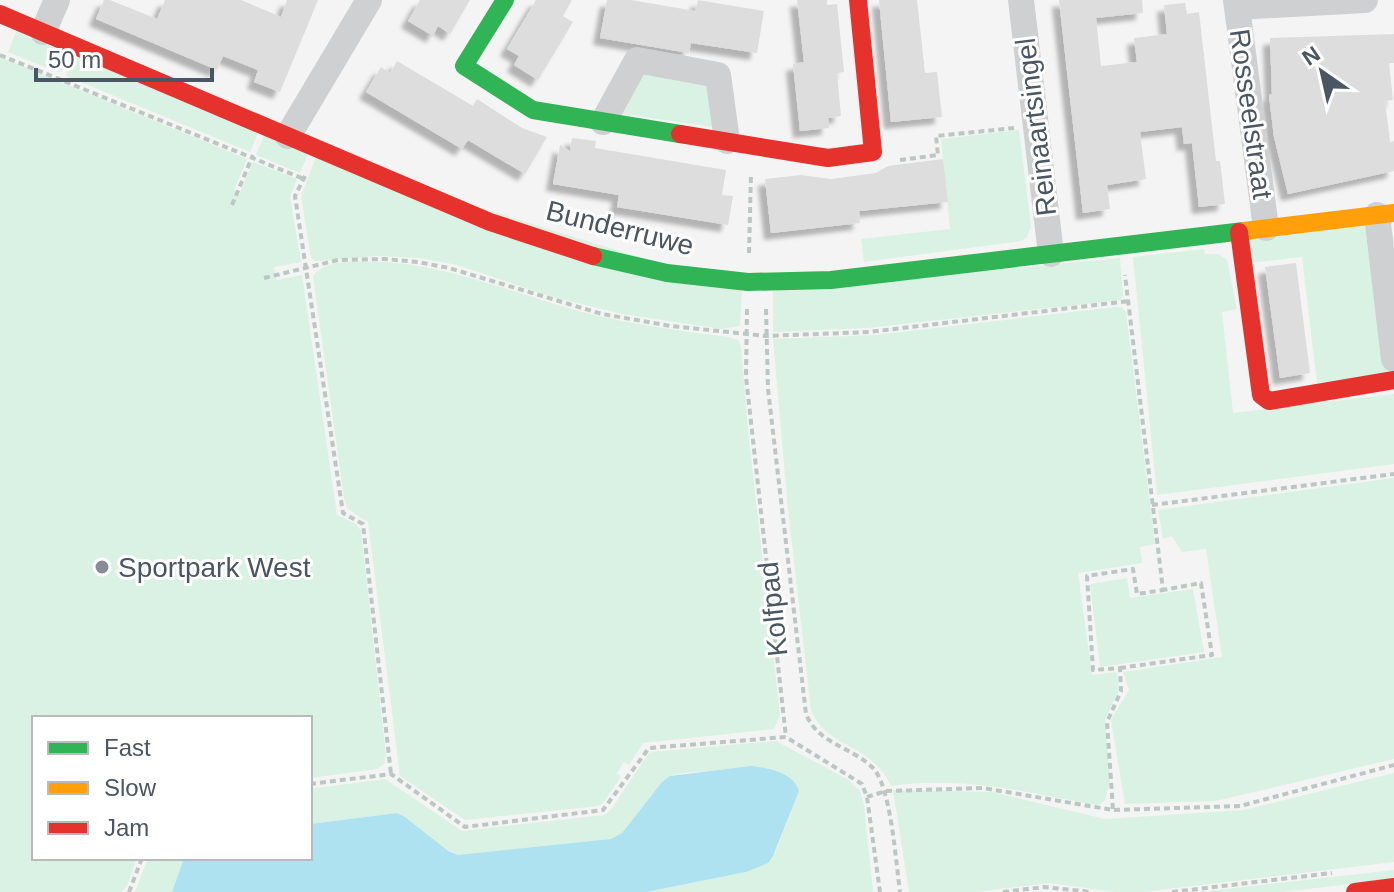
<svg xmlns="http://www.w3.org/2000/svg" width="1394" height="892" font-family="Arial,sans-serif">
<defs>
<filter id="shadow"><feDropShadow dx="-7" dy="7" stdDeviation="2" flood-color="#0004"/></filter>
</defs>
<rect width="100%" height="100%" fill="#f4f4f4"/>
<path fill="#d9f2e3" d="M 16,32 L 67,53 L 60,73 L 8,52 Z
M 74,56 L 258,133 L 250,152 L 66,76 Z
M 0,57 L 247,159 L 234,190 L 239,195 L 253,162 L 297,179 L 290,197 L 301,262 L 274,267 L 277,280 L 302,275 L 337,515 L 356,524 L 361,531 L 386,756 L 384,764 L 377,769 L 310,778 L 310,718 L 34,718 L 34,858 L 137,858 L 127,886 L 121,892 L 0,892 Z
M 642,71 L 702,81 L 708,88 L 713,127 L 617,113 Z
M 1019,130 L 1031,227 L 1027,237 L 1021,241 L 864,262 L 861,239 L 950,229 L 941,139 Z
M 264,136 L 308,154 L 300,173 L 256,155 Z
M 316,157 L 742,289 L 740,326 L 722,329 L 622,314 L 549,296 L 457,265 L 420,258 L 377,256 L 315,261 L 311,258 L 301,196 Z
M 1370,225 L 1388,375 L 1317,383 L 1302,257 L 1250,263 L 1248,240 Z
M 1204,249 L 1205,254 L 1219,254 L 1227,260 L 1237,309 L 1222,312 L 1233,413 L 1394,394 L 1394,464 L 1157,495 L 1133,257 Z
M 1120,258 L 1123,296 L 1120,300 L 867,328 L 773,332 L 773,291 Z
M 385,262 C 455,267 515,294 582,312 C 630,324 680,331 729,337 L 738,340 L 741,346 L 748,430 L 780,715 L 774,729 L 643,743 L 629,765 L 624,762 L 617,773 L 621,777 L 603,803 L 598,806 L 465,820 L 400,776 L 368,522 L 348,509 L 344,498 L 313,276 C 326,257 363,262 385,262 Z
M 1116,307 L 1121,307 L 1126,312 L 1155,544 L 1140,547 L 1142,563 L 1078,573 L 1092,675 L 1117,672 L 1119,690 L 1105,719 L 1110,780 L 1105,800 L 1099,805 L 1090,804 C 1024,791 959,776 891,786 C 869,740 827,750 811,710 L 788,509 L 773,339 L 875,335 Z
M 1394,478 L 1394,759 L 1216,801 L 1125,804 L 1111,720 L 1129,690 L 1123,672 L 1222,657 L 1206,549 L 1182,552 L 1172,536 L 1163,539 L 1158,510 Z
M 1127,578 L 1130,598 L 1193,589 L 1204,652 L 1100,667 L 1090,584 Z
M 776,741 L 847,779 L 860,791 L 864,805 L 873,892 L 646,892 L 746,872 L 775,853 L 799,791 C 779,760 741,767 709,771 C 696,772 683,772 670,776 L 662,782 L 622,833 L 611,839 L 463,856 C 437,852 420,824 397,813 L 310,824 L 310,789 L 385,779 L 462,831 L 604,815 L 610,811 L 648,754 L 652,752 Z
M 1394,773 L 1394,862 L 1143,892 L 1115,892 L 1050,883 L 975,892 L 909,892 L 893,790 L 992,792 L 1105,819 L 1244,810 Z
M 148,858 L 184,858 L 172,892 L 135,892 Z
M 1394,870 L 1394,879 L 1281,892 L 1200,892 Z"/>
<path fill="#aee2f0" d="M 751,766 C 768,768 793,772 799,791 L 773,856 L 768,863 L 746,872 L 646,892 L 172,892 L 184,858 L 310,858 L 310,824 L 397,813 L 405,817 L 448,851 L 458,855 L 611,839 L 622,833 L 662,782 L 670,776 Z"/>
<path fill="#ddddde" filter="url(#shadow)" d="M 104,0 L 110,0 L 157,19 L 165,0 L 241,0 L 281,17 L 287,0 L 318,0 L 280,92 L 254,82 L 258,70 L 223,56 L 217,70 L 96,19 Z
M 420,0 L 470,0 L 450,34 L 438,26 L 433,36 L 408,21 Z
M 536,0 L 572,0 L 563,16 L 573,22 L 538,80 L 514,65 L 519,56 L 507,49 Z
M 607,0 L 631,0 L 695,11 L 698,0 L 764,11 L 757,53 L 691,43 L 689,53 L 600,38 Z
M 797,0 L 827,0 L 827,5 L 837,4 L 844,72 L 837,73 L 841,116 L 828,118 L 829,128 L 800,131 L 793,64 L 804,62 Z
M 879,0 L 917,0 L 925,73 L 937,72 L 942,117 L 891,122 Z
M 1059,0 L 1142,0 L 1143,13 L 1096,18 L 1101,66 L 1137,62 L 1134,38 L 1167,34 L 1164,5 L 1185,3 L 1187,14 L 1199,12 L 1216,161 L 1220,161 L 1225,204 L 1199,207 L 1192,143 L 1184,144 L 1182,127 L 1140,132 L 1146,179 L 1107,185 L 1110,209 L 1083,213 Z
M 1394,34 L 1394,63 L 1389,63 L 1393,100 L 1385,101 L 1390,142 L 1394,141 L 1394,171 L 1288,194 L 1274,137 L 1269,95 L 1272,94 L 1270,38 Z
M 397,61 L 473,106 L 477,99 L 522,128 L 547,137 L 525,174 L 468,140 L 462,149 L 366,92 L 381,67 L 390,73 Z
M 572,138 L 596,141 L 595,148 L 726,170 L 722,195 L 733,196 L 728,225 L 617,207 L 619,195 L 553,184 L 560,145 L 570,151 Z
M 943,159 L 948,202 L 859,211 L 860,223 L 771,233 L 765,179 L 801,175 L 831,179 L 876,173 L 888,166 Z
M 1296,263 L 1310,373 L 1280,378 L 1265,267 Z"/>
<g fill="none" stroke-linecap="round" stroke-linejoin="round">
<path stroke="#bcc7c4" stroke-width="4" stroke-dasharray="6 4" stroke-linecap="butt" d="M 0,55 L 304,179
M 900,160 L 938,155 L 936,136 L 1014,128
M 305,176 L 295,196 L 343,513 L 363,524 L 391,774
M 232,205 L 253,155
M 749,253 L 751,174
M 264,278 L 338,260 L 385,259 L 418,262 L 449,268 L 602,314 L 671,326 L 766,336 L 869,332 L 1129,301
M 747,309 L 746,377 L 786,737
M 766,309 L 768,389 L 806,714 C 818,744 850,746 872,767 C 891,784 896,864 900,892
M 1152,505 L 1394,474
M 1120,668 L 1212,655 L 1201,583 L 1163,590
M 310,784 L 391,774 L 465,827 L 603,810 L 649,748 L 786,737 L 862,784 L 867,797 L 880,892
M 867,797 L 886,791 L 983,788 L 1113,810 L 1107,722 L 1121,691 L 1120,668 L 1093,670 L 1087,576 L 1133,569 L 1137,594 L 1163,590 L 1125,275
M 1114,810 L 1240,806 L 1394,765
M 129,892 L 142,858
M 1003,892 L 1044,887 L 1092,892
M 1172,892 L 1332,873"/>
<path stroke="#ced0d2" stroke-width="26" d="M 1021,0 L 1051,254
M 1236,0 L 1266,228
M 1237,7 L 1365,0
M 43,32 L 57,0
M 603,122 L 637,60 L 718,75 L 727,141
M 288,136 L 369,0
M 1377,215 L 1394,359"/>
<path stroke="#30b455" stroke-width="18" d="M 505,0 L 464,66 L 533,110 L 680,134
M 593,256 L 667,273 L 748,282 L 831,280 L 1244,231"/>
<path stroke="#ff9f0a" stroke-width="18" d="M 1244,231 L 1394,213"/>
<path stroke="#e5322d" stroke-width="18" d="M 0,14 L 490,222 L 593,256
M 680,134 L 828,158 L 873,152 L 858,0
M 1239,232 L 1261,395 L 1269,401 L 1394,380
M 1355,892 L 1394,887"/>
</g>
<circle fill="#868d94" stroke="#fff" stroke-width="3" cx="102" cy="567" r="8"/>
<g text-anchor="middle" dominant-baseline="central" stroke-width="6" stroke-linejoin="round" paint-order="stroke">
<g font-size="28" fill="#4a5661" stroke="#fff">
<text transform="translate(1251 114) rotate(82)">Rosseelstraat</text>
<text transform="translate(1036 127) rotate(-97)">Reinaartsingel</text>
<text transform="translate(620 228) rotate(14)">Bunderruwe</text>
<text transform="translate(773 609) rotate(-96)">Kolfpad</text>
</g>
<g font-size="28" fill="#4a5661" stroke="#fff" text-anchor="start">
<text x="118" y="567">Sportpark West</text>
</g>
</g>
<rect x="32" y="716" width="280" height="144" fill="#ffffff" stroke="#b7bbc0" stroke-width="2"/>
<rect x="48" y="742" width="40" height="12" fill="#30b455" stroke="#b7bbc0" stroke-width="2"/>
<text x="104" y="756" font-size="24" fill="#4a5661">Fast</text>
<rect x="48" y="782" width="40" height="12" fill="#ff9f0a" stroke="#b7bbc0" stroke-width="2"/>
<text x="104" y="796" font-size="24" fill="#4a5661">Slow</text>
<rect x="48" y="822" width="40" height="12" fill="#e5322d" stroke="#b7bbc0" stroke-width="2"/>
<text x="104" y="836" font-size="24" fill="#4a5661">Jam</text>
<g transform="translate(1322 72) rotate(326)" stroke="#ffffff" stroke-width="6" paint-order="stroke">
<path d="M0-6L14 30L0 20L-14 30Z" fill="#4a5661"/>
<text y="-12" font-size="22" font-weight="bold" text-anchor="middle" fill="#4a5661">N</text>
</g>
<path d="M36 68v12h176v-12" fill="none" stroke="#4a5661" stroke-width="4"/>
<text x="48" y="68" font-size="24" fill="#4a5661" stroke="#ffffff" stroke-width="6" paint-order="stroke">50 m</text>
</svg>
